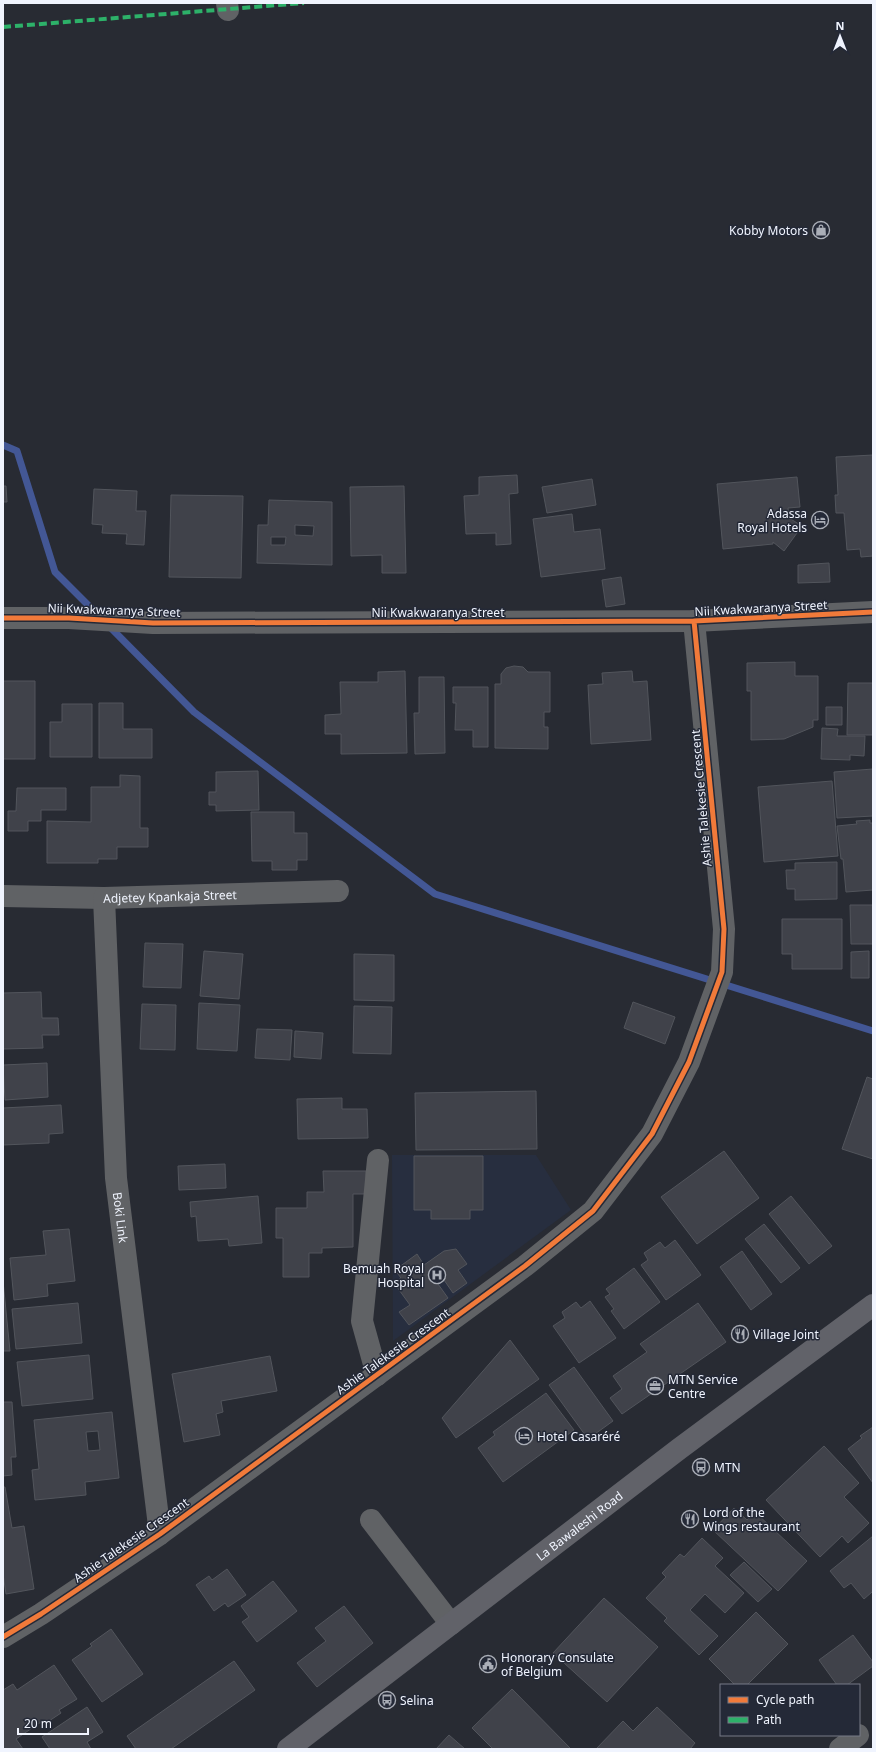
<svg xmlns="http://www.w3.org/2000/svg" width="876" height="1752" font-family="'Noto Sans',sans-serif">
<rect width="100%" height="100%" fill="#282b33"/>
<path fill="#272e3f" d="M 392,1155 L 536,1155 L 571,1210 L 393,1341 Z"/>
<g fill="none" stroke-linecap="round" stroke-linejoin="round">
<path stroke="#435795" stroke-width="7" d="M 3,445 L 17,451 L 55,572 L 97,614
M 109,626 L 194,712 L 435,894 L 873,1031"/>
</g>
<path fill="#40424a" stroke="#52555c" fill-rule="evenodd" d="M 873,455 L 873,556 L 861,557 L 860,549 L 847,550 L 844,513 L 836,513 L 835,495 L 838,495 L 836,457 Z
M 517,475 L 518,493 L 509,494 L 511,544 L 496,545 L 496,533 L 466,534 L 464,496 L 479,495 L 479,477 Z
M 797,477 L 800,507 L 788,508 L 789,518 L 802,526 L 784,551 L 773,542 L 773,544 L 723,549 L 717,484 Z
M 592,479 L 596,505 L 547,513 L 542,487 Z
M 3,486 L 6,486 L 7,502 L 3,502 Z
M 404,486 L 406,573 L 382,573 L 382,555 L 351,556 L 350,487 Z
M 94,489 L 137,491 L 136,511 L 146,511 L 144,545 L 126,544 L 127,534 L 102,533 L 103,525 L 92,524 Z
M 171,495 L 243,496 L 241,578 L 169,577 Z
M 269,500 L 332,502 L 332,565 L 257,563 L 258,525 L 268,525 ZM 295,525 L 314,526 L 313,536 L 295,535 ZM 271,537 L 286,537 L 285,545 L 271,545 Z
M 572,514 L 574,532 L 600,529 L 605,569 L 541,577 L 533,519 Z
M 829,563 L 830,582 L 798,583 L 798,565 Z
M 621,577 L 625,604 L 606,607 L 602,580 Z
M 795,662 L 795,676 L 818,676 L 818,720 L 813,720 L 813,727 L 784,739 L 751,740 L 751,691 L 747,691 L 747,663 Z
M 514,666 L 523,667 L 528,672 L 550,672 L 550,712 L 544,712 L 544,727 L 548,727 L 548,749 L 495,748 L 495,684 L 501,684 L 501,674 L 506,668 Z
M 405,671 L 407,753 L 341,754 L 341,734 L 325,734 L 325,715 L 341,714 L 340,682 L 378,682 L 378,672 Z
M 632,671 L 633,682 L 647,681 L 651,740 L 591,744 L 588,685 L 603,684 L 602,673 Z
M 419,677 L 444,677 L 445,753 L 415,754 L 414,713 L 419,713 Z
M 3,681 L 35,681 L 35,759 L 3,759 Z
M 848,683 L 873,683 L 873,735 L 847,735 Z
M 453,687 L 488,687 L 488,747 L 473,747 L 473,730 L 455,730 L 456,703 L 453,703 Z
M 99,703 L 123,703 L 123,729 L 152,729 L 152,758 L 99,758 Z
M 62,704 L 92,704 L 92,757 L 50,757 L 50,722 L 62,722 Z
M 826,707 L 842,707 L 842,725 L 826,725 Z
M 822,728 L 838,729 L 837,736 L 865,736 L 864,756 L 850,755 L 850,760 L 821,759 Z
M 873,769 L 873,816 L 837,818 L 834,772 Z
M 258,771 L 259,810 L 216,811 L 216,805 L 209,805 L 209,792 L 216,792 L 216,772 Z
M 120,775 L 140,776 L 140,828 L 148,828 L 148,847 L 117,847 L 117,859 L 98,859 L 98,863 L 47,863 L 47,821 L 91,822 L 91,787 L 120,787 Z
M 832,781 L 838,856 L 764,862 L 758,787 Z
M 17,788 L 66,788 L 66,810 L 41,810 L 41,821 L 28,821 L 28,831 L 8,831 L 8,811 L 16,811 Z
M 251,812 L 294,812 L 294,833 L 307,833 L 307,860 L 297,860 L 297,870 L 272,870 L 272,861 L 252,861 Z
M 870,820 L 870,823 L 873,823 L 873,890 L 846,892 L 843,859 L 841,859 L 837,826 L 857,824 L 856,821 Z
M 837,862 L 837,899 L 795,900 L 795,889 L 787,889 L 786,870 L 795,870 L 795,863 Z
M 850,905 L 873,905 L 873,944 L 851,944 Z
M 782,919 L 842,919 L 842,969 L 792,969 L 792,954 L 782,954 Z
M 145,943 L 183,944 L 181,988 L 143,987 Z
M 204,951 L 243,954 L 239,999 L 200,996 Z
M 869,951 L 869,978 L 851,978 L 851,952 Z
M 354,954 L 394,955 L 394,1001 L 354,1000 Z
M 41,992 L 42,1018 L 58,1018 L 59,1035 L 42,1035 L 43,1048 L 3,1049 L 3,993 Z
M 633,1002 L 675,1017 L 665,1044 L 624,1028 Z
M 199,1003 L 240,1005 L 237,1051 L 197,1049 Z
M 142,1004 L 176,1005 L 175,1050 L 140,1049 Z
M 354,1006 L 392,1007 L 391,1054 L 353,1053 Z
M 257,1029 L 292,1030 L 290,1060 L 255,1058 Z
M 295,1031 L 323,1033 L 321,1059 L 294,1057 Z
M 47,1063 L 48,1097 L 5,1100 L 3,1065 Z
M 867,1077 L 873,1079 L 873,1159 L 842,1149 Z
M 536,1091 L 537,1149 L 416,1150 L 415,1093 Z
M 342,1098 L 342,1109 L 367,1109 L 368,1138 L 298,1139 L 297,1099 Z
M 61,1105 L 63,1133 L 49,1134 L 49,1143 L 3,1145 L 3,1108 Z
M 724,1151 L 759,1198 L 697,1244 L 661,1197 Z
M 414,1156 L 483,1156 L 483,1210 L 470,1210 L 470,1219 L 431,1219 L 431,1210 L 414,1210 Z
M 225,1164 L 226,1188 L 179,1190 L 178,1166 Z
M 323,1171 L 366,1171 L 366,1194 L 353,1194 L 353,1247 L 322,1248 L 322,1253 L 309,1253 L 309,1277 L 283,1277 L 283,1238 L 276,1238 L 276,1208 L 307,1208 L 307,1192 L 324,1192 Z
M 258,1196 L 262,1243 L 229,1246 L 228,1239 L 198,1241 L 196,1216 L 191,1217 L 190,1202 Z
M 791,1196 L 832,1246 L 809,1264 L 769,1214 Z
M 764,1224 L 800,1268 L 781,1283 L 745,1239 Z
M 69,1229 L 75,1281 L 47,1284 L 48,1296 L 14,1300 L 10,1258 L 46,1255 L 43,1231 Z
M 675,1240 L 701,1275 L 666,1300 L 641,1265 L 648,1260 L 644,1253 L 660,1242 L 665,1248 Z
M 456,1249 L 467,1264 L 458,1270 L 467,1283 L 453,1293 L 444,1280 L 438,1284 L 448,1298 L 409,1325 L 399,1312 L 410,1305 L 394,1283 L 401,1278 L 395,1270 L 417,1254 L 424,1265 L 444,1251 Z
M 742,1251 L 772,1294 L 751,1310 L 720,1267 Z
M 634,1268 L 660,1302 L 624,1329 L 611,1311 L 614,1309 L 605,1297 L 610,1294 L 606,1289 Z
M 3,1281 L 10,1351 L 3,1351 Z
M 590,1301 L 616,1338 L 579,1363 L 553,1326 L 565,1318 L 562,1312 L 576,1302 L 581,1308 Z
M 78,1303 L 82,1343 L 16,1349 L 12,1309 Z
M 698,1303 L 726,1342 L 622,1414 L 610,1398 L 622,1389 L 613,1376 L 647,1352 L 640,1344 Z
M 510,1340 L 539,1379 L 456,1438 L 442,1418 Z
M 89,1355 L 93,1399 L 22,1406 L 17,1362 Z
M 270,1356 L 277,1391 L 221,1401 L 223,1412 L 216,1414 L 220,1435 L 184,1442 L 172,1374 Z
M 574,1367 L 613,1421 L 588,1439 L 549,1385 Z
M 546,1393 L 574,1430 L 503,1482 L 478,1448 L 495,1435 L 493,1432 Z
M 3,1402 L 12,1402 L 16,1457 L 11,1457 L 12,1475 L 3,1476 Z
M 112,1412 L 119,1478 L 85,1482 L 86,1495 L 35,1500 L 32,1470 L 39,1469 L 34,1420 ZM 98,1431 L 100,1450 L 88,1451 L 86,1432 Z
M 873,1427 L 873,1483 L 848,1449 L 862,1438 L 860,1436 Z
M 824,1446 L 859,1483 L 844,1497 L 869,1523 L 848,1543 L 842,1536 L 820,1557 L 766,1500 Z
M 3,1487 L 5,1487 L 12,1528 L 24,1526 L 34,1589 L 6,1594 L 3,1574 Z
M 734,1508 L 747,1520 L 755,1512 L 807,1561 L 778,1591 L 713,1530 Z
M 873,1536 L 873,1594 L 872,1592 L 864,1599 L 851,1583 L 844,1588 L 830,1571 Z
M 702,1538 L 723,1558 L 715,1566 L 744,1593 L 725,1613 L 705,1594 L 690,1610 L 718,1636 L 699,1655 L 664,1621 L 667,1618 L 646,1598 L 666,1577 L 662,1573 L 680,1554 L 684,1557 Z
M 744,1562 L 772,1589 L 758,1602 L 730,1575 Z
M 227,1569 L 246,1595 L 228,1607 L 225,1603 L 214,1611 L 196,1585 L 209,1576 L 212,1580 Z
M 273,1581 L 297,1611 L 257,1642 L 242,1622 L 249,1617 L 241,1606 Z
M 604,1598 L 658,1647 L 607,1702 L 553,1653 Z
M 344,1606 L 373,1643 L 317,1687 L 297,1663 L 326,1641 L 315,1628 Z
M 756,1612 L 788,1644 L 747,1685 L 735,1685 L 709,1659 Z
M 111,1629 L 143,1674 L 102,1702 L 72,1660 L 92,1646 L 90,1644 Z
M 853,1635 L 873,1662 L 873,1666 L 847,1685 L 837,1685 L 819,1660 Z
M 234,1661 L 255,1690 L 171,1749 L 136,1749 L 127,1736 Z
M 54,1665 L 77,1699 L 59,1710 L 61,1713 L 43,1725 L 41,1722 L 16,1739 L 23,1749 L 3,1749 L 3,1690 L 13,1684 L 17,1690 Z
M 512,1689 L 570,1748 L 569,1749 L 493,1749 L 472,1728 Z
M 87,1707 L 103,1732 L 87,1742 L 91,1749 L 50,1749 L 42,1737 Z
M 657,1707 L 695,1743 L 690,1749 L 596,1749 L 623,1721 L 633,1731 Z
M 449,1735 L 465,1749 L 436,1749 Z"/>
<g fill="none" stroke-linecap="round" stroke-linejoin="round">
<g stroke="#606265" stroke-width="22">
<path d="M 227,3 L 228,10"/>
<path d="M 3,618 L 69,618 L 153,623 L 694,621 L 873,612"/>
<path id="s1" d="M 3,896 L 104,898 L 338,891"/>
<path id="s2" d="M 104,898 L 116,1178 L 160,1534"/>
<path d="M 377,1375 L 362,1321 L 378,1160"/>
<path d="M 371,1520 L 451,1624"/>
<path d="M 3,1637 L 41,1614 L 160,1534 L 525,1266 L 593,1211 L 652,1134 L 689,1062 L 722,972 L 724,929 L 694,621"/>
<path d="M 840,1749 L 858,1735"/>
</g>
<path stroke="#616269" stroke-width="22" id="s3" d="M 288,1749 L 679,1449 L 873,1305"/>
<path stroke="#2db169" stroke-width="4" stroke-dasharray="8 4" stroke-linecap="butt" d="M 3,27 L 304,3"/>
<g stroke="#242937" stroke-width="8">
<path id="cycleway" d="M 3,618 L 69,618 L 153,623 L 694,621 L 873,612
M 3,1637 L 41,1614 L 160,1534 L 525,1266 L 593,1211 L 652,1134 L 689,1062 L 722,972 L 724,929 L 694,621"/>
</g>
<use href="#cycleway" stroke="#f17a3a" stroke-width="5"/>
</g>
<defs>
<g id="shop-ring" transform="scale(0.9)"><circle r="9.5" fill="#242937" stroke="#aaaeb7" stroke-width="1.5"/><path d="M-5-2.5h2.3a2.7 3.5 0 0 1 5.4 0H5L5.5 6h-11ZM-1.5-2.5h3a1.5 2.3 0 0 0-3 0Z" fill="#aaaeb7"/></g>
<g id="hotel-ring" transform="scale(0.9)"><circle r="9.5" fill="#242937" stroke="#aaaeb7" stroke-width="1.5"/><path d="M-6-4.5h1.5V1H6V5H4.5V3h-9V5H-6ZM-4 0a1.8 1.8 0 1 1 3.6 0ZM.5 0V-2.5h3Q6-2.5 6 0Z" fill="#aaaeb7"/></g>
<g id="hospital-ring" transform="scale(0.9)"><circle r="9.5" fill="#242937" stroke="#aaaeb7" stroke-width="1.5"/><path d="M-5-5h3v3.5h4V-5h3V5h-3V1.5h-4V5h-3Z" fill="#aaaeb7"/></g>
<g id="restaurant-ring" transform="scale(0.9)"><circle r="9.5" fill="#242937" stroke="#aaaeb7" stroke-width="1.5"/><path d="M-5-6h1v4h1v-4h1v4h1v-4h1v5L-1.5 .5V6h-2V.5L-5-1ZM5-6V6H3V1.5H1.5Q1.5-4 5-6Z" fill="#aaaeb7"/></g>
<g id="office-ring" transform="scale(0.9)"><circle r="9.5" fill="#242937" stroke="#aaaeb7" stroke-width="1.5"/><path d="M-6-3h4V-5.5h4V-3h4V5H-6ZM-1-4.5V-3h2v-1.5ZM-6 0V1H6V0Z" fill="#aaaeb7"/></g>
<g id="bus-ring" transform="scale(0.9)"><circle r="9.5" fill="#242937" stroke="#aaaeb7" stroke-width="1.5"/><path d="M-5-6H5V4H4V6H2V4H-2V6H-4V4H-5ZM-3.5-4V0h7V-4ZM-3.5 1.2v1.5H-2V1.2ZM2 1.2v1.5H3.5V1.2Z" fill="#aaaeb7"/></g>
<g id="civic-ring" transform="scale(0.9)"><circle r="9.5" fill="#242937" stroke="#aaaeb7" stroke-width="1.5"/><path d="M-.6-6.5H3V-4.5H.6V-3L4-1V1h2V6H-6V1h2V-1L-.6-3ZM-1.2 2.5V6h2.4V2.5Z" fill="#aaaeb7"/></g>
</defs>
<g fill-rule="evenodd">
<use href="#shop-ring" x="821" y="230"/>
<use href="#hotel-ring" x="820" y="520"/>
<use href="#hospital-ring" x="437" y="1275"/>
<use href="#restaurant-ring" x="740" y="1334"/>
<use href="#office-ring" x="655" y="1386"/>
<use href="#hotel-ring" x="524" y="1436"/>
<use href="#bus-ring" x="701" y="1467"/>
<use href="#restaurant-ring" x="690" y="1519"/>
<use href="#civic-ring" x="488" y="1664"/>
<use href="#bus-ring" x="387" y="1700"/>
</g>
<g text-anchor="middle" dominant-baseline="central" stroke-width="3" stroke-linejoin="round" paint-order="stroke">
<g font-size="12" fill="#f0f4fe" stroke="#242937" text-anchor="start">
<text x="808" y="230" text-anchor="end">Kobby Motors</text>
<text x="807" y="513" text-anchor="end">Adassa<tspan x="807" dy="14">Royal Hotels</tspan></text>
<text x="424" y="1268" text-anchor="end">Bemuah Royal<tspan x="424" dy="14">Hospital</tspan></text>
<text x="753" y="1334">Village Joint</text>
<text x="668" y="1379">MTN Service<tspan x="668" dy="14">Centre</tspan></text>
<text x="537" y="1436">Hotel Casaréré</text>
<text x="714" y="1467">MTN</text>
<text x="703" y="1512">Lord of the<tspan x="703" dy="14">Wings restaurant</tspan></text>
<text x="501" y="1657">Honorary Consulate<tspan x="501" dy="14">of Belgium</tspan></text>
<text x="400" y="1700">Selina</text>
</g>
<g font-size="12" fill="#f0f4fe" stroke="#242937">
<text transform="translate(761 608) rotate(-3)">Nii Kwakwaranya Street</text>
<text transform="translate(114 610) rotate(2)">Nii Kwakwaranya Street</text>
<text x="438" y="612">Nii Kwakwaranya Street</text>
<text transform="translate(701 798) rotate(-95)">Ashie Talekesie Crescent</text>
<text stroke="none"><textPath href="#s1" startOffset="167">Adjetey Kpankaja Street</textPath></text>
<text stroke="none"><textPath href="#s2" startOffset="320">Boki Link</textPath></text>
<text transform="translate(393 1351) rotate(-36)">Ashie Talekesie Crescent</text>
<text stroke="none"><textPath href="#s3" startOffset="367">La Bawaleshi Road</textPath></text>
<text transform="translate(131 1540) rotate(-35)">Ashie Talekesie Crescent</text>
</g>
</g>
<rect width="876" height="1752" fill="none" stroke="#f0f4fe" stroke-width="8"/>
<rect x="720" y="1684" width="140" height="52" fill="#242937" stroke="#767a87"/>
<rect x="728" y="1697" width="20" height="6" fill="#f17a3a" stroke="#767a87"/>
<text x="756" y="1704" font-size="12" fill="#f0f4fe">Cycle path</text>
<rect x="728" y="1717" width="20" height="6" fill="#2db169" stroke="#767a87"/>
<text x="756" y="1724" font-size="12" fill="#f0f4fe">Path</text>
<g transform="translate(840 36)" stroke="#242937" stroke-width="3" paint-order="stroke">
<path d="M0-3L7 15L0 10L-7 15Z" fill="#f0f4fe"/>
<text y="-6" font-size="11" font-weight="bold" text-anchor="middle" fill="#f0f4fe">N</text>
</g>
<path d="M18 1728v6h70v-6" fill="none" stroke="#f0f4fe" stroke-width="2"/>
<text x="24" y="1728" font-size="12" fill="#f0f4fe" stroke="#242937" stroke-width="3" paint-order="stroke">20 m</text>
</svg>
